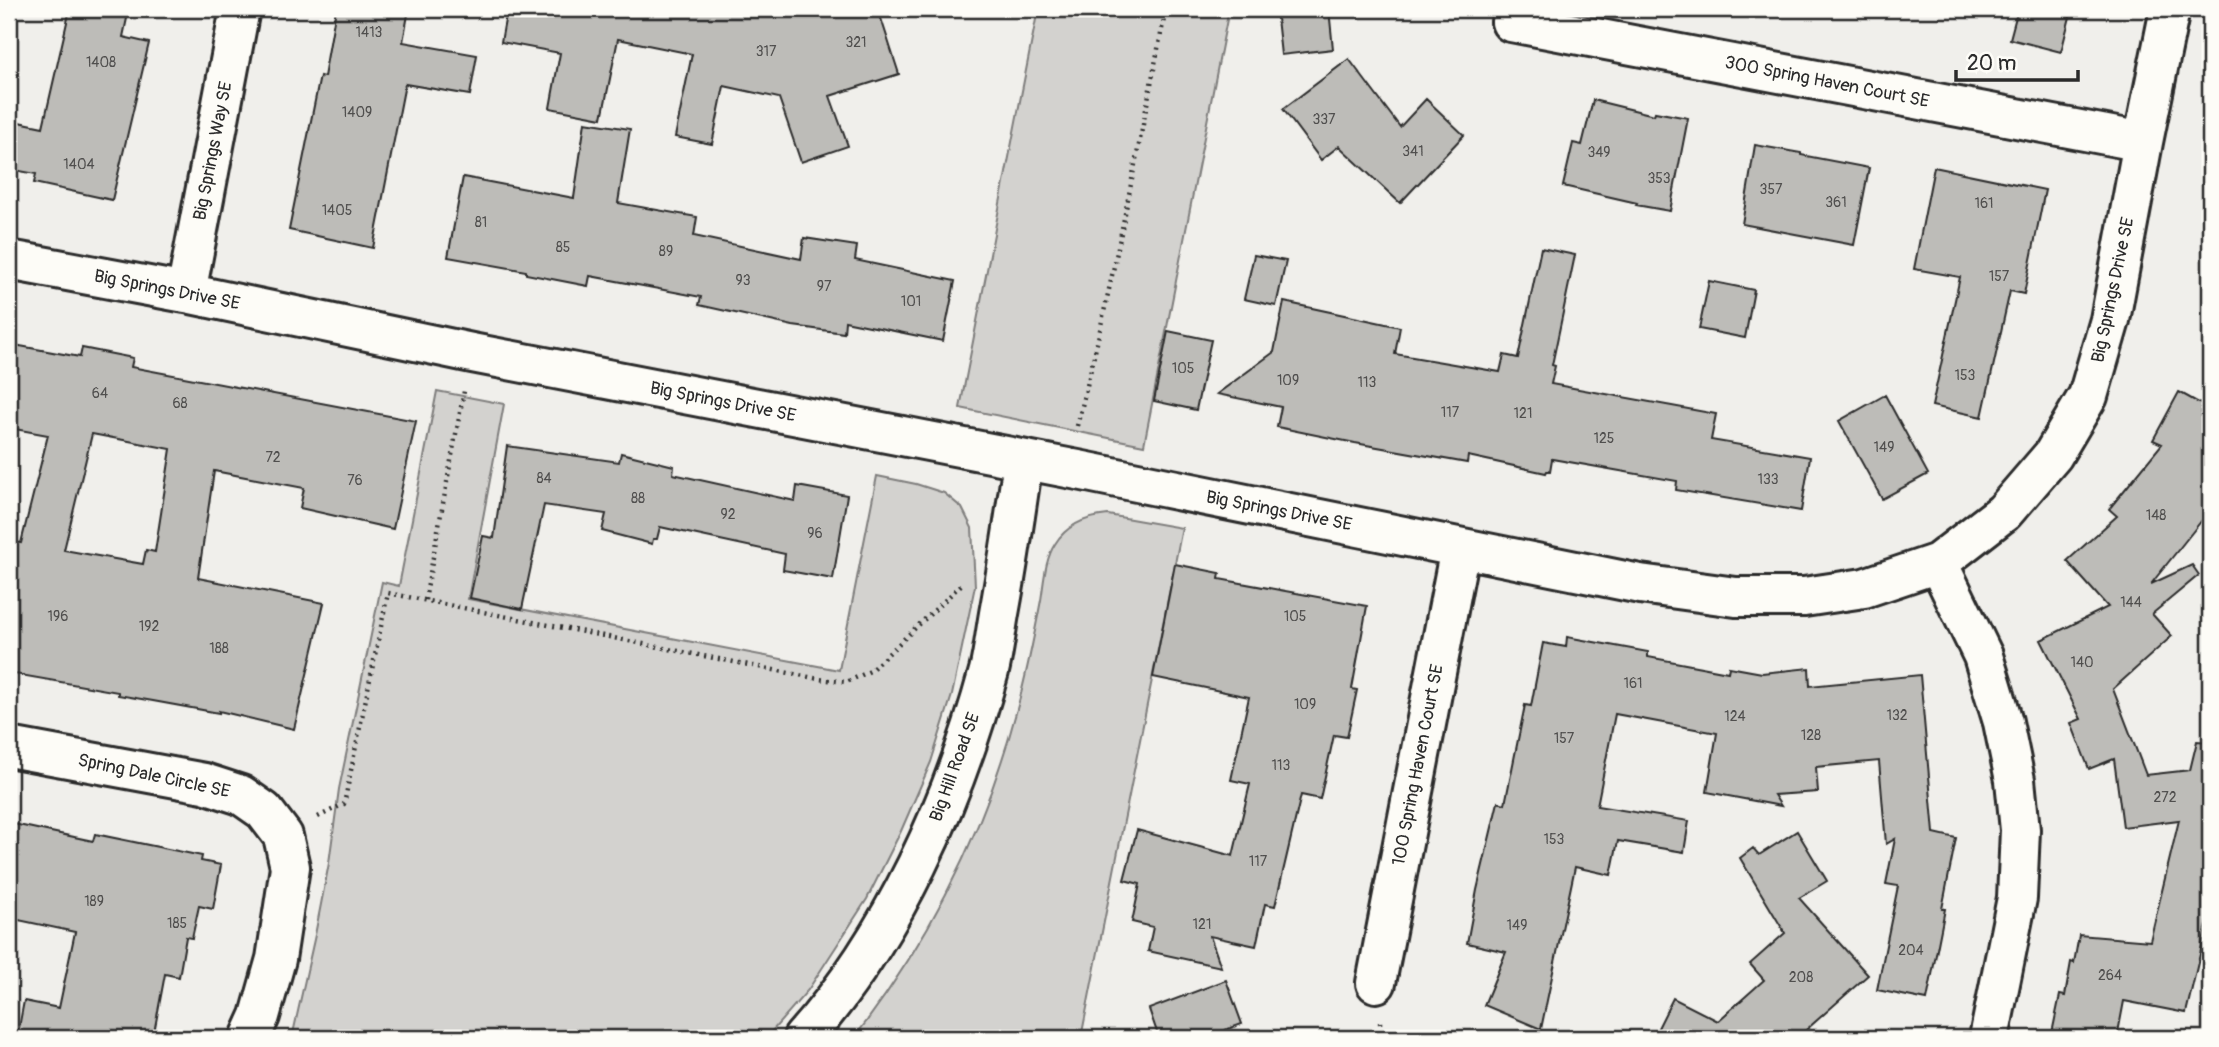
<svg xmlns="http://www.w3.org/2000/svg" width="2219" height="1047" font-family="Pangolin,sans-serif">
<rect width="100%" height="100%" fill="#f0efeb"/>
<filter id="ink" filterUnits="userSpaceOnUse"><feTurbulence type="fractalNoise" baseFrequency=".0143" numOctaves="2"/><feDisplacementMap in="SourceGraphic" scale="14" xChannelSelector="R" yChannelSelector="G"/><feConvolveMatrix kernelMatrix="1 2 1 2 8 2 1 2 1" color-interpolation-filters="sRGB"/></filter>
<g filter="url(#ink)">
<path fill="#d3d2cf" stroke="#7f7e7d" stroke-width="2" d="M 1038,9 L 1229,9 L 1144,445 L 960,408 Z
M 437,391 L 504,404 L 468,599 L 839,670 L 877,476 L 916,484 L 944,493 L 962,508 L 972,528 L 975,586 L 952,695 L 931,762 L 901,831 L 867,899 L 808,990 L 766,1038 L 292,1038 L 315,935 L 329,863 L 339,789 L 382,582 L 399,586 Z
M 1108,515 L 1182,528 L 1081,1038 L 854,1038 C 931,938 985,831 1017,709 C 1027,673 1034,637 1041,600 C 1044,582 1045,559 1055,544 C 1067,524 1087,517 1108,515 Z"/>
<path fill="#bdbcb8" stroke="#2b2b2b" stroke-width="2" fill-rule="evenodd" d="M 70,9 L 129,9 L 123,37 L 149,43 L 112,200 L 34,183 L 36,174 L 9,169 L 9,120 L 43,127 Z
M 336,9 L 409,9 L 403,42 L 477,55 L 470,95 L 405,84 L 373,248 L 289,230 L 320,76 L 324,77 Z
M 507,9 L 878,9 L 899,74 L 830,96 L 848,146 L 801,162 L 779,98 L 724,86 L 712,144 L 675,137 L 692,54 L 618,39 L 602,118 L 550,108 L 560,53 L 501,42 Z
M 1276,9 L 1329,9 L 1333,49 L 1281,55 Z
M 2018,9 L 2072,9 L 2061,52 L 2010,39 Z
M 1349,59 L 1400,127 L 1426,99 L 1464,135 L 1400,203 L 1339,146 L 1321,160 L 1283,109 Z
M 1593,100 L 1654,115 L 1655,112 L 1688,118 L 1670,211 L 1636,205 L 1637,203 L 1563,186 L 1573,143 L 1582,145 Z
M 585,122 L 630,129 L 618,203 L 697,217 L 694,236 L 801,259 L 804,238 L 857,246 L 855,260 L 955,281 L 943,341 L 845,321 L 844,333 L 793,326 L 699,305 L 701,297 L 590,276 L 588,286 L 526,274 L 526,271 L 448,257 L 463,177 L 574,198 Z
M 1755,145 L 1801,153 L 1801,155 L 1869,168 L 1854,245 L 1742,224 Z
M 1934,167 L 2045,190 L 2024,294 L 2010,291 L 1982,417 L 1932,406 L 1960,277 L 1914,269 Z
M 1541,248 L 1575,255 L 1552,365 L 1555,366 L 1551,384 L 1716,414 L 1711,440 L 1810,457 L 1801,511 L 1676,490 L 1677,481 L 1552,459 L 1550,471 L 1547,471 L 1546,473 L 1468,456 L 1467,463 L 1355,443 L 1277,427 L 1281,407 L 1217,394 L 1274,352 L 1284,302 L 1400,327 L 1395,354 L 1500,372 L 1504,355 L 1518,358 Z
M 1254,255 L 1286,261 L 1276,306 L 1244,299 Z
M 1709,281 L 1754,290 L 1745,338 L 1699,329 Z
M 1168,331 L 1211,340 L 1196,410 L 1154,401 Z
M 9,344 L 80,357 L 82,348 L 133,358 L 131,367 L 416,421 L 393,529 L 300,508 L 304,488 L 214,471 L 198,578 L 324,603 L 294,729 L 219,711 L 219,713 L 153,701 L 118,695 L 118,692 L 9,673 L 9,541 L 21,543 L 48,435 L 9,428 ZM 92,434 L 171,449 L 155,552 L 146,550 L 143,564 L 64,550 Z
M 2179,392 L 2210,409 L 2210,510 L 2151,584 L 2192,565 L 2199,575 L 2152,614 L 2172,636 L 2113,689 L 2146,775 L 2190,770 L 2197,741 L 2210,742 L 2210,912 L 2186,1013 L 2124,1001 L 2117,1038 L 2051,1038 L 2060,995 L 2065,996 L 2071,962 L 2074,963 L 2079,935 L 2150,941 L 2179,820 L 2123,827 L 2114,759 L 2089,769 L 2071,723 L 2081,719 L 2041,640 L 2108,607 L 2067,561 L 2117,516 L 2109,509 L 2162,444 L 2153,440 Z
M 1885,395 L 1928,474 L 1882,499 L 1839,421 Z
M 507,446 L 619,462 L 621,453 L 674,466 L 673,474 L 795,501 L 797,486 L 847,495 L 833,579 L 783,570 L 785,554 L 660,527 L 657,539 L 653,539 L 652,544 L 602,531 L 606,514 L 544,505 L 522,609 L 470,598 L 483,536 L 494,538 Z
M 1175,564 L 1220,573 L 1219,579 L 1367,606 L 1352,689 L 1357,690 L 1347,737 L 1334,735 L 1320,799 L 1301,795 L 1275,906 L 1265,904 L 1256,946 L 1210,936 L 1221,967 L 1148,951 L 1153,927 L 1132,922 L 1140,884 L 1124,880 L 1137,830 L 1233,856 L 1250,784 L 1231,780 L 1249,697 L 1153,677 Z
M 1567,637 L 1648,652 L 1648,657 L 1728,672 L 1729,667 L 1762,673 L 1809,668 L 1810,686 L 1920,675 L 1934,833 L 1956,838 L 1942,909 L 1945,909 L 1927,1000 L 1877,990 L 1898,886 L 1886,884 L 1895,839 L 1886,844 L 1879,761 L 1816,767 L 1818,792 L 1774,795 L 1781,806 L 1707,792 L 1717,733 L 1615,714 L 1597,806 L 1689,821 L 1684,852 L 1618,841 L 1611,875 L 1575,867 L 1541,1029 L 1484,1005 L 1506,952 L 1467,943 L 1477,890 L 1498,802 L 1505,804 L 1525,705 L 1531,706 L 1543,643 L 1566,647 Z
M 9,823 L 93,841 L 95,834 L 202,856 L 201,861 L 221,865 L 213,909 L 199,906 L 192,938 L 186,937 L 179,977 L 165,974 L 153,1038 L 17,1038 L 24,1001 L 59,1008 L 75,932 L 9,918 Z
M 1797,831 L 1827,881 L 1799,898 L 1868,975 L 1797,1038 L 1653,1038 L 1673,998 L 1718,1021 L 1764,980 L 1750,964 L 1785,933 L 1740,858 L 1753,848 L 1759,855 Z
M 1226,980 L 1242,1024 L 1203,1038 L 1159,1038 L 1149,1009 Z"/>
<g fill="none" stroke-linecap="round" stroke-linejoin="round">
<g stroke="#2b2b2b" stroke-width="44">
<path id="minor" d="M 1511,22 L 2143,142
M 9,260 L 186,293 L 472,353 L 1078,470 L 1640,584 L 1736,597 L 1804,597 L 1864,588 L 1938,563 L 2004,512 L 2053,455 L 2088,396 L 2110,320 L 2143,142 L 2170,9
M 186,293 L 240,9
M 1938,563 L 1983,656 L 2003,722 L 2015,780 L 2020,830 L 2017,898 L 1989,1038
M 9,747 L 204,783 L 241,795 L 264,811 L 283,836 L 290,867 L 276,959 L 260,1016 L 250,1038
M 1376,983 L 1460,548
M 803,1038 C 893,937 954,801 989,671 C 994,651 996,629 1000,608 C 1009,559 1016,510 1023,461"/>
</g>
<path stroke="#2b2b2b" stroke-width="4.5" stroke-dasharray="2 5" stroke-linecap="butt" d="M 1077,426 C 1112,288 1138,148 1166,9
M 425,600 L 464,391
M 318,817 L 344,804 L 388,593 L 819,679 L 847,682 L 870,671 L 963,583
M 1380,1022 L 1381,1038"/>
<use href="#minor" stroke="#fdfcf7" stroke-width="38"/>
</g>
</g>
<g text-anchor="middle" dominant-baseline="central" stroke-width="5" stroke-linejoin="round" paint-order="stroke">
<g font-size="14" fill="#504f4e">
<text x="369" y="32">1413</text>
<text x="856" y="42">321</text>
<text x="766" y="51">317</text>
<text x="101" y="62">1408</text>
<text x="357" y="112">1409</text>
<text x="1324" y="119">337</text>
<text x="1413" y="151">341</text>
<text x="1599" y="152">349</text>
<text x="79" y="164">1404</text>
<text x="1659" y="178">353</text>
<text x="1771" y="189">357</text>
<text x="1836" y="202">361</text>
<text x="1984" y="203">161</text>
<text x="337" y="210">1405</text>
<text x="481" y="222">81</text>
<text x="563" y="247">85</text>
<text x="666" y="251">89</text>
<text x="1999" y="276">157</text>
<text x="743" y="280">93</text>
<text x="824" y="286">97</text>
<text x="911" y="301">101</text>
<text x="1183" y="368">105</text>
<text x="1965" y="375">153</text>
<text x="1288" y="380">109</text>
<text x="1367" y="382">113</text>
<text x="100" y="393">64</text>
<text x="180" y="403">68</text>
<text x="1450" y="412">117</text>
<text x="1523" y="413">121</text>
<text x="1604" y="438">125</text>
<text x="1884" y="447">149</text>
<text x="273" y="457">72</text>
<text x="544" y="478">84</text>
<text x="1768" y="479">133</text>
<text x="355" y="480">76</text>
<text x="638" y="498">88</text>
<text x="728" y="514">92</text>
<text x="2156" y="515">148</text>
<text x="815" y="533">96</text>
<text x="2131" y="602">144</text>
<text x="58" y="616">196</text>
<text x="1295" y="616">105</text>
<text x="149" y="626">192</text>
<text x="219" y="648">188</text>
<text x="2082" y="662">140</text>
<text x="1633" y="683">161</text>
<text x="1305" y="704">109</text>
<text x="1897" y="715">132</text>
<text x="1735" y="716">124</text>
<text x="1811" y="735">128</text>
<text x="1564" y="738">157</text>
<text x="1281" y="765">113</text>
<text x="2165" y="797">272</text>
<text x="1554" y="839">153</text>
<text x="1258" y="861">117</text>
<text x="94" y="901">189</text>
<text x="177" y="923">185</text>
<text x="1202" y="924">121</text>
<text x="1517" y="925">149</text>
<text x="1911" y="950">204</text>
<text x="2110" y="975">264</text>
<text x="1801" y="977">208</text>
</g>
<g font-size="18" fill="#2b2b2b" stroke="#fdfcf7">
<text transform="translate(1827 82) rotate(11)">300 Spring Haven Court SE</text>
<text transform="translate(213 151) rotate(-79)">Big Springs Way SE</text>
<text transform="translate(167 290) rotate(11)">Big Springs Drive SE</text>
<text transform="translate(2113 290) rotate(-78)">Big Springs Drive SE</text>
<text transform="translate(723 402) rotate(11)">Big Springs Drive SE</text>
<text transform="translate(1279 511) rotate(11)">Big Springs Drive SE</text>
<text transform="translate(1418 765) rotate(-79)">100 Spring Haven Court SE</text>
<text transform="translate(955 767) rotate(-70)">Big Hill Road SE</text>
<text transform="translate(154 776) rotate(12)">Spring Dale Circle SE</text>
</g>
</g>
<rect width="2219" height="1047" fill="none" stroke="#fdfcf7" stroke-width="35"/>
<rect x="18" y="18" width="2184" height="1012" fill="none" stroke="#2b2b2b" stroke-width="2.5" filter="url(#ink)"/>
<path d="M1956 70v10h122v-10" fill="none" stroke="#2b2b2b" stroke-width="3.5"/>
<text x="1967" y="70" font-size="21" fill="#2b2b2b" stroke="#fdfcf7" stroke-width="5" paint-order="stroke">20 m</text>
</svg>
